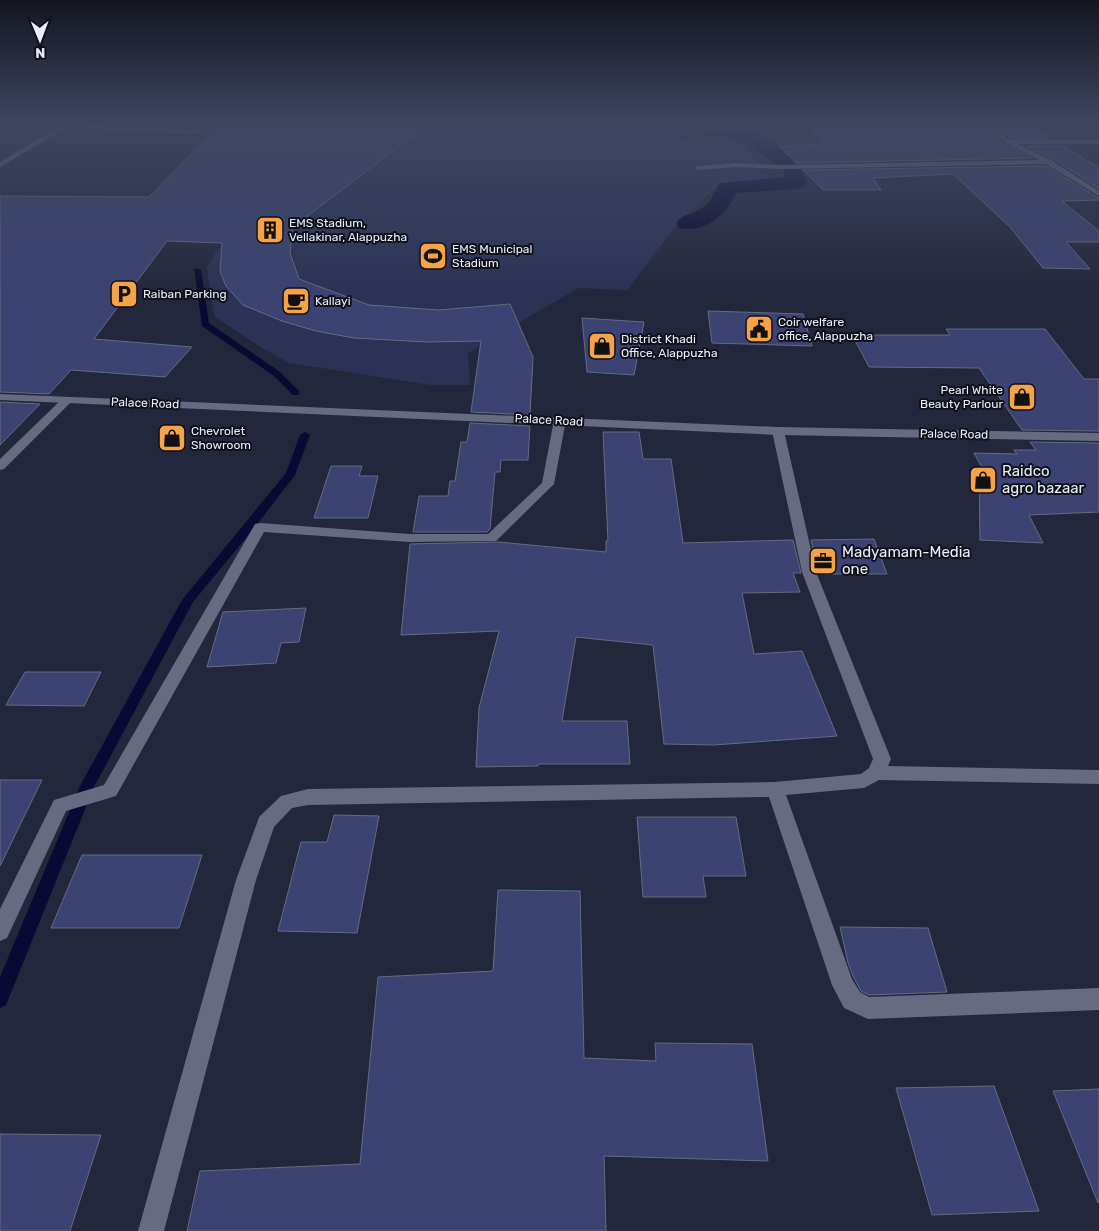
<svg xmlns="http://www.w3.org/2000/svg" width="1099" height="1231" font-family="Rubik,sans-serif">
<rect width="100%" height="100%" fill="#23273b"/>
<path fill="#2c3256" d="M 400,123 L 670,123 L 672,133 L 692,143 L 742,143 L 772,180 L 719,184 L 673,229 L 627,290 L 578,288 L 468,353 L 470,385 L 431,385 L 289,363 L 257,345 L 214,316 L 207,268 L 217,250 L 313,181 Z"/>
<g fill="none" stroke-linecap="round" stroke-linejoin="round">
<path fill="#0a0933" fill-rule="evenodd" d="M 355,123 L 362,123 L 345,136 L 341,136 L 341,134 Z
M 194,268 L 201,270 L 209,323 L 280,372 L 299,391 L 299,395 L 293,395 L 274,376 L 202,326 Z
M 305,432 L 310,435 L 295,475 L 255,527 L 193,602 L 94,787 L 6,1005 L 0,1008 L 0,977 L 80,786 L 182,600 L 286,473 L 300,435 Z"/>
<path fill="#0a0933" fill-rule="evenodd" d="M 669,123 L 687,123 L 688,128 L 756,131 L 792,159 L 795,163 L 793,166 L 800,168 L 807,183 L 804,187 L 797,189 L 736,193 C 727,215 703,234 679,228 L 676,223 C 682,214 695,214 704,207 C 713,200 714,191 720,183 L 785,177 L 783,172 L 785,169 L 778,167 L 744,140 L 672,137 L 670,133 Z"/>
</g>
<path fill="#3c4271" stroke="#666b83" d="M 221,123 L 360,126 L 364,123 L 430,123 L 293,227 L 290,253 L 299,279 L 369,305 L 439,310 L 510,304 L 533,357 L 530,415 L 471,412 L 481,341 L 427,342 L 354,338 L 316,331 L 282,321 L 243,305 L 226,286 L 220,271 L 222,243 L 167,241 L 94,339 L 192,347 L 165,377 L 71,370 L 49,394 L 0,392 L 0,196 L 149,197 Z
M 806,123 L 975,123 L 1005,145 L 1032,158 L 796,163 L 779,146 L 822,144 Z
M 988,123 L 1028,123 L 1052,138 L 1011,138 Z
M 1026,146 L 1064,146 L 1099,168 L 1099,189 L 1052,158 Z
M 1046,166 L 1099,198 L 1099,200 L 1062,201 L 1099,231 L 1099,242 L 1066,242 L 1090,269 L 1043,268 L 1010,227 L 953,174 L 873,178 L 881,190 L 823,190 L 803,170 Z
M 708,311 L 803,314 L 812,346 L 712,343 Z
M 582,318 L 644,322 L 634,375 L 587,372 Z
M 946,329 L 1045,329 L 1084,379 L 1099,379 L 1099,431 L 1022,430 L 979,368 L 869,367 L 852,335 L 950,335 Z
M 0,402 L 40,404 L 0,445 Z
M 470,423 L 530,426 L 528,460 L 501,460 L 500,472 L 495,472 L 490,529 L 487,532 L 413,532 L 419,496 L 448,496 L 450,481 L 455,481 L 461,442 L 467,442 Z
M 603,432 L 639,432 L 643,459 L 671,459 L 683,543 L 793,540 L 801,573 L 793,573 L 800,592 L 742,593 L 754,654 L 802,651 L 837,736 L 714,745 L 664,744 L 653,645 L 576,637 L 562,721 L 627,721 L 630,764 L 538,764 L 538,766 L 476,767 L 479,708 L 499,631 L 401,635 L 410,544 L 498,542 L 606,552 L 606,541 L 608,541 Z
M 1030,442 L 1099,443 L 1099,512 L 1029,515 L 1043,543 L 980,540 L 979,473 L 985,473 L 974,453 L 1017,454 L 1014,450 L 1036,450 Z
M 331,466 L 362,466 L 359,476 L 378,476 L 368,518 L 314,518 Z
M 874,539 L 887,574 L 819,574 L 811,540 Z
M 306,608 L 299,642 L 281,643 L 276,663 L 207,667 L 223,612 Z
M 25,672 L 101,672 L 84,706 L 6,705 Z
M 0,780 L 42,780 L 0,866 Z
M 334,815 L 379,816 L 357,933 L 278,931 L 301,842 L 327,842 Z
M 637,817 L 736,817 L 746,876 L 703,876 L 706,897 L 643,897 Z
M 82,855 L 202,855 L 179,928 L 51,928 Z
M 498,890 L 580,891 L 584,1058 L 656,1061 L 655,1043 L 752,1044 L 768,1161 L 604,1156 L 606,1231 L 187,1231 L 200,1171 L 360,1164 L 378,977 L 493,971 Z
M 840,927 L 928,928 L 947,992 L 869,995 L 861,991 L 854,978 L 848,963 Z
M 994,1086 L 1039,1211 L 932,1215 L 896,1088 Z
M 1099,1089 L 1099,1202 L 1098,1203 L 1053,1091 Z
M 0,1134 L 101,1135 L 70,1231 L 0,1231 Z"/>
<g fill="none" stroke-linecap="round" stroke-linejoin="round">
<path fill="#666b82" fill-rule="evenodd" d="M 65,123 L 194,130 L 202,123 L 209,123 L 196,134 L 68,127 L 0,167 L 0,162 Z
M 977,123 L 985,123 L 1010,140 L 1099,140 L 1099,144 L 1018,144 L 1051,160 L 1099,191 L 1099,196 L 1046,164 L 782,169 L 735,167 L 698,170 L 694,168 L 698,166 L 735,163 L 782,165 L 1039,160 L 1006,143 Z
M 67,397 L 71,398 L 73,400 L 4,469 L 0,470 L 0,459 L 63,398 Z
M 560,416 L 566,420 L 554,484 L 496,541 L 409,542 L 264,532 L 116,796 L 66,811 L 7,938 L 0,941 L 0,909 L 54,800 L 104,785 L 255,524 L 260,523 L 409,534 L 488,534 L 542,483 L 554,420 Z
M 778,427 L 784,431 L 816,572 L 891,759 L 888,766 L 1099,770 L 1099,784 L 879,780 L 864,788 L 786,795 L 852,979 L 860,992 L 869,997 L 1099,988 L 1099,1010 L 868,1019 L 844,1008 L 832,985 L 769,797 L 308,805 L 292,808 L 274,827 L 256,880 L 164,1231 L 138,1231 L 236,880 L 257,823 L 259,817 L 281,796 L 308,789 L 775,782 L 861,774 L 869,768 L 873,759 L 802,572 L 772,431 Z"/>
<path fill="#666b82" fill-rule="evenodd" d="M 0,394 L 778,427 L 1099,433 L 1099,441 L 778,435 L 0,400 Z"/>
</g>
<linearGradient id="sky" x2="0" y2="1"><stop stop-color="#131520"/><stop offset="0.42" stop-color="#3f4760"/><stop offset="1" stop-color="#3f4760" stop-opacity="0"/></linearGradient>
<rect width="1099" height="295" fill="url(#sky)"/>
<defs>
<g id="building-square" transform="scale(1.4375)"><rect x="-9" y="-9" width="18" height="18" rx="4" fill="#f5a346" stroke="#0f111a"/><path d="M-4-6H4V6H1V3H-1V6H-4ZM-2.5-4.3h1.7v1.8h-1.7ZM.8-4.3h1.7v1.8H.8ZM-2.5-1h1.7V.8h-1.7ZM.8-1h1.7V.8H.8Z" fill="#111"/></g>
<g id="stadium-square" transform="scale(1.4375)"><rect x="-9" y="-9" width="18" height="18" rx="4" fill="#f5a346" stroke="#0f111a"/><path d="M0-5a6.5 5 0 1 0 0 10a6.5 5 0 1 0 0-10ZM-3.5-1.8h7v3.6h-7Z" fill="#111"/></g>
<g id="parking-square" transform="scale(1.4375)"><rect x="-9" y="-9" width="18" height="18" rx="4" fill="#f5a346" stroke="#0f111a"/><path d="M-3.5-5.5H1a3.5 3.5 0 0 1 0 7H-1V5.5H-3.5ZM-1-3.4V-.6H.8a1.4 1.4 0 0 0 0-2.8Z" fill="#111"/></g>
<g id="cafe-square" transform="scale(1.4375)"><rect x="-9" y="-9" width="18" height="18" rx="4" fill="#f5a346" stroke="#0f111a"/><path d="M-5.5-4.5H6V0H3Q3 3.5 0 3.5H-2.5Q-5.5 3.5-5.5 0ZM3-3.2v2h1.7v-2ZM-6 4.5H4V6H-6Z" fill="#111"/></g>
<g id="civic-square" transform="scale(1.4375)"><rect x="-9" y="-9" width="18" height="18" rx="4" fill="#f5a346" stroke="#0f111a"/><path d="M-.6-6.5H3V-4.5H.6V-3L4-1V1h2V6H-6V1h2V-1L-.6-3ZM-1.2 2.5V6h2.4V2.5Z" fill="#111"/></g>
<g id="shop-square" transform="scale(1.4375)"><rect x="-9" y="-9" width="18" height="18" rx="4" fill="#f5a346" stroke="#0f111a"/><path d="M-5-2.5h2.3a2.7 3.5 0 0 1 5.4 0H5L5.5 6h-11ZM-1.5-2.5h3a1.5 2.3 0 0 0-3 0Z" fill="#111"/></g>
<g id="office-square" transform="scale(1.4375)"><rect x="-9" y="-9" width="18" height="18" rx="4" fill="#f5a346" stroke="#0f111a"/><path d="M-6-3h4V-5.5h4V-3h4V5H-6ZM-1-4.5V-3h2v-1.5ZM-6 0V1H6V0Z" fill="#111"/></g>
</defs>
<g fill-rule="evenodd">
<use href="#building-square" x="270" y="230"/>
<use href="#stadium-square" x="433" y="256"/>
<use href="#parking-square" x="124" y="294"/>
<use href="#cafe-square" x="296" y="301"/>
<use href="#civic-square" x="759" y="329"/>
<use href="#shop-square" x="602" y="346"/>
<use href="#shop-square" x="1022" y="397"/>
<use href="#shop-square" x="172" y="438"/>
<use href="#shop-square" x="983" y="480"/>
<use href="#office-square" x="823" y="561"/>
</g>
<g text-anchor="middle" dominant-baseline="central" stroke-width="4" stroke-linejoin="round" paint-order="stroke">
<g font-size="12" fill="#eaeefb" stroke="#0f111a" text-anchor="start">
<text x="289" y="223">EMS Stadium,<tspan x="289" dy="14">Vellakinar, Alappuzha</tspan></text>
<text x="452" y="249">EMS Municipal<tspan x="452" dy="14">Stadium</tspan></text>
<text x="143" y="294">Raiban Parking</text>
<text x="315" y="301">Kallayi</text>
<text x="778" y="322">Coir welfare<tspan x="778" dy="14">office, Alappuzha</tspan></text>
<text x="621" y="339">District Khadi<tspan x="621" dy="14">Office, Alappuzha</tspan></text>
<text x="1003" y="390" text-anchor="end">Pearl White<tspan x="1003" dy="14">Beauty Parlour</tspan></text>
<text x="191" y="431">Chevrolet<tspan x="191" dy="14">Showroom</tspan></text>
</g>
<g font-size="12" fill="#eaeefb" stroke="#0f111a">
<text transform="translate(145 403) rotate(2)">Palace Road</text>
<text transform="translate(549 420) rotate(3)">Palace Road</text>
<text transform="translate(954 434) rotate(1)">Palace Road</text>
</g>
<g font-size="15" fill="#eaeefb" stroke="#0f111a" text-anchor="start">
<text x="1002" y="471">Raidco<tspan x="1002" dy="17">agro bazaar</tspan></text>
<text x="842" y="552">Madyamam-Media<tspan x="842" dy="17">one</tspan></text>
</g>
</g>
<g transform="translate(40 40) rotate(179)" stroke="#0f111a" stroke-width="4" paint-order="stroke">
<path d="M0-4L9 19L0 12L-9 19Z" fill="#eaeefb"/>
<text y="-8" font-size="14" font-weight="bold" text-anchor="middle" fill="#eaeefb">N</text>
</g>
</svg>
